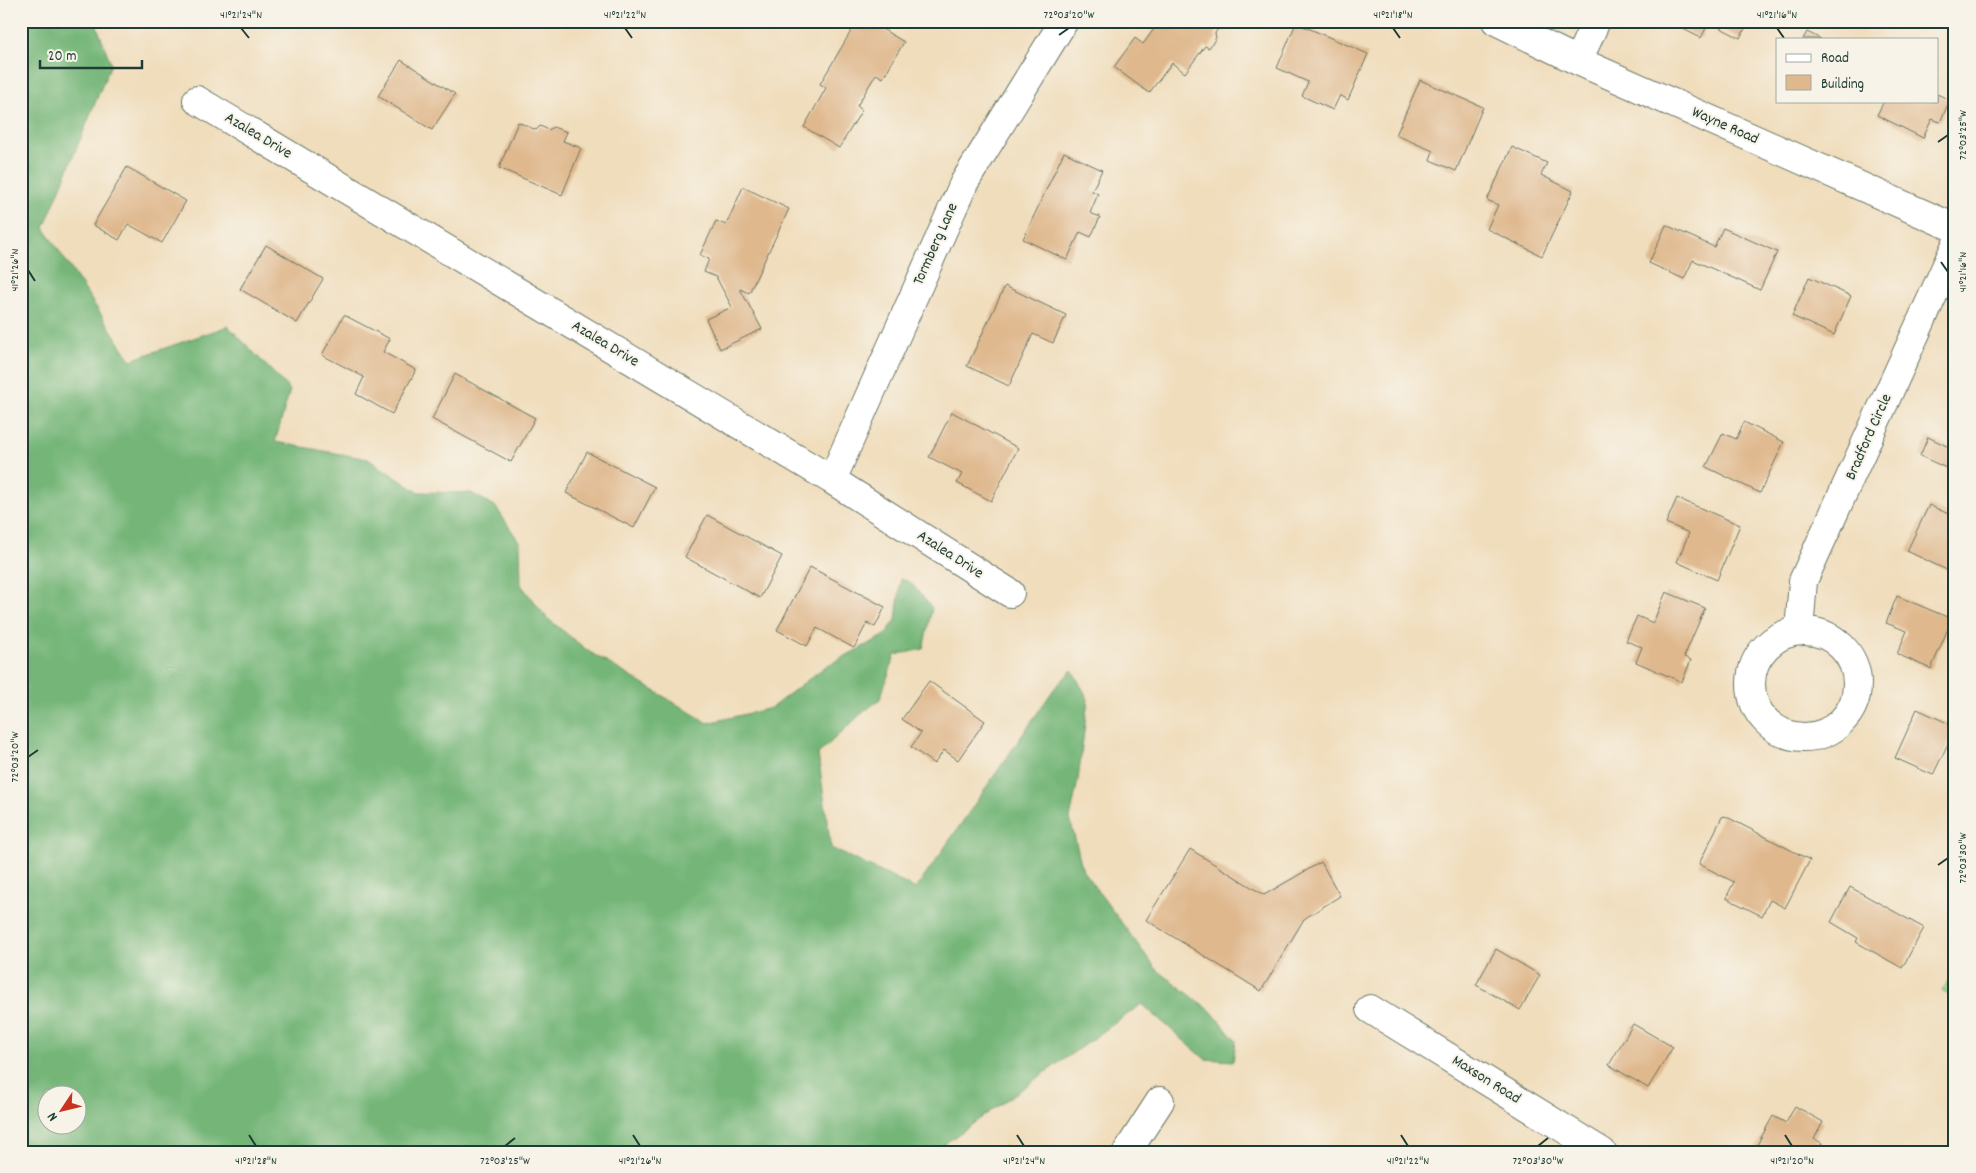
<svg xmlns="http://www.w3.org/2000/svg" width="1976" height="1173" font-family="Dekko,sans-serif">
<rect width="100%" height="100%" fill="#f7f3e8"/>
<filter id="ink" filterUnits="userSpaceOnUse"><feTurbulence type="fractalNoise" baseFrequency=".02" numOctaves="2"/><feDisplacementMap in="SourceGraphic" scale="10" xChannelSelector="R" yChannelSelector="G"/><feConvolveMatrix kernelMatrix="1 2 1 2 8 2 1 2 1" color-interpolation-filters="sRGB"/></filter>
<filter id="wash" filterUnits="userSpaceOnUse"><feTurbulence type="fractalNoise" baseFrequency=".0096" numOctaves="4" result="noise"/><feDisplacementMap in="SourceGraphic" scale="20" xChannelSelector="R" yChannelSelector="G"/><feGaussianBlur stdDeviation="1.12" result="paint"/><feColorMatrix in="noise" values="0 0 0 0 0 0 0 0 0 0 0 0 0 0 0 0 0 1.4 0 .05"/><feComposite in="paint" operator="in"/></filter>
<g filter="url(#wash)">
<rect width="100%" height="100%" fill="#f0ddbc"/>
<path fill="#90d48c" stroke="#588860" d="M 1955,970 L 1955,999 L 1942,991 Z"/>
<path fill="#74b678" stroke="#4a7a56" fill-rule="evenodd" d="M 21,21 L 95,21 L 111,64 L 44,228 L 131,360 L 228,326 L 290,390 L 275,442 L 368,459 L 418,492 L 471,493 L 495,506 L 520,543 L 521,585 L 547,618 L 588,651 L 708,723 L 771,708 L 826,666 L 884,636 L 896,620 L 901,578 L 912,584 L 932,608 L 923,649 L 895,655 L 880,699 L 860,715 L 818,754 L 831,848 L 916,889 L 1054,689 L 1072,670 L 1088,699 L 1078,780 L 1070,819 L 1083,871 L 1156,969 L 1211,1011 L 1236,1041 L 1233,1061 L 1205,1059 L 1142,1004 L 933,1152 L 21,1152 ZM 48,1096 L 78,1096 L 78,1126 L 48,1126 Z"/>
<g id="blocks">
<path fill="#dfb88d" d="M 857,21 L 869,21 L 904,42 L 883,78 L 876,74 L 857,106 L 862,110 L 839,148 L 804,127 L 826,88 L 820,84 Z
M 1160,21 L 1224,21 L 1215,33 L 1216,38 L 1209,48 L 1205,46 L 1185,73 L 1172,63 L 1149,93 L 1114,67 L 1135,38 L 1143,44 Z
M 1667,21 L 1749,21 L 1740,38 L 1709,22 L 1701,38 Z
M 1296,23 L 1368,54 L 1348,100 L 1340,95 L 1333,110 L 1302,96 L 1308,82 L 1277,68 Z
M 1807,32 L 1821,39 L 1803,39 Z
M 401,60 L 455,94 L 432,130 L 378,96 Z
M 1420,80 L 1483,107 L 1456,171 L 1430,160 L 1433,151 L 1396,135 Z
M 1937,94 L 1950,100 L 1940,122 L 1932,119 L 1923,138 L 1877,115 L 1884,101 L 1937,101 Z
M 518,122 L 536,130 L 540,126 L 549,130 L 553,127 L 567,132 L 563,141 L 581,148 L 562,195 L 499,168 Z
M 1512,147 L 1547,163 L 1541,175 L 1573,191 L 1542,256 L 1487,229 L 1498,205 L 1487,200 Z
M 1064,152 L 1102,170 L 1092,191 L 1098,194 L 1090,213 L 1100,217 L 1091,237 L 1080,232 L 1067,260 L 1023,239 Z
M 127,167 L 186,201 L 162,243 L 128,224 L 119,240 L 93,225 Z
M 743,187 L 789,209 L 749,293 L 740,289 L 762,329 L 720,349 L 706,319 L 732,307 L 716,277 L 704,272 L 709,259 L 700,255 L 716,221 L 726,225 Z
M 1666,225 L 1714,247 L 1723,228 L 1777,252 L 1760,290 L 1693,260 L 1684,279 L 1649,263 Z
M 266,245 L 323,279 L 297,323 L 240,289 Z
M 1809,277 L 1851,296 L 1834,335 L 1792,316 Z
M 1005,286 L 1066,315 L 1053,343 L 1033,334 L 1009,386 L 967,366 Z
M 344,315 L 390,339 L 383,352 L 416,370 L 392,414 L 356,394 L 364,377 L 322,355 Z
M 455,374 L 535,418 L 511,462 L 432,419 Z
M 952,412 L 1018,448 L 991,501 L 957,483 L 962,474 L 929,457 Z
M 1744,422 L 1784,442 L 1760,493 L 1706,467 L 1723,433 L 1736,439 Z
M 1928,437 L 1953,449 L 1955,445 L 1955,472 L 1920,456 Z
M 587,452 L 655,487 L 634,528 L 566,493 Z
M 1677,498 L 1740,525 L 1717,580 L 1677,562 L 1689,533 L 1666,523 Z
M 1929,505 L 1955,517 L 1955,574 L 1907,551 Z
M 707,515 L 782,556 L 760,598 L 685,557 Z
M 810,567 L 885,607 L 875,627 L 867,623 L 854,648 L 817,628 L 807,646 L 777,630 Z
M 1666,592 L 1705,608 L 1684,657 L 1691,660 L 1682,682 L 1636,662 L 1642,647 L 1626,641 L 1637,616 L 1653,623 Z
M 1897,596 L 1952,619 L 1931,669 L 1897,654 L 1907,631 L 1886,623 Z
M 929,681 L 985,721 L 958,760 L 944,750 L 934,764 L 911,747 L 921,733 L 902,719 Z
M 1917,709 L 1952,725 L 1954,731 L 1933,775 L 1895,758 Z
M 1725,816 L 1810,860 L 1785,908 L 1770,900 L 1762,916 L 1726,898 L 1734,882 L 1699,864 L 1722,817 Z
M 1190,849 L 1264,895 L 1321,862 L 1340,896 L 1304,919 L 1261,991 L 1146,920 Z
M 1850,887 L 1924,928 L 1902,968 L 1856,942 L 1858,938 L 1831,922 Z
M 1496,949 L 1540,975 L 1520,1010 L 1476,985 Z
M 1633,1024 L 1673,1047 L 1648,1088 L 1609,1065 Z
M 1795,1106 L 1823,1122 L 1814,1139 L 1822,1143 L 1817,1152 L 1753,1152 L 1773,1116 L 1786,1123 Z
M 1005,1145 L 1015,1152 L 1001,1152 Z"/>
</g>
</g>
<g filter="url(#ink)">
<use href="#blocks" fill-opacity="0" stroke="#687564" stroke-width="1"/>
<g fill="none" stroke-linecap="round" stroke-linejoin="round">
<g stroke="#687564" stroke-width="30">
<path id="minor" d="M 1496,21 L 1578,61 L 1955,228
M 1578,61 L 1596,21
M 197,100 L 832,480 L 1010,593
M 832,480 L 964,183 L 1064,21
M1751 684a53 53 0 1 1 106 0a53 53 0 1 1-106 0Z
M 1799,631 L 1803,581 L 1955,247
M 1370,1009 L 1602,1152
M 1127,1152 L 1160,1101"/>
</g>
<use href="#minor" stroke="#fff" stroke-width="28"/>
</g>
</g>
<path fill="none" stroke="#1f3d34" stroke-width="2" d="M 241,28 L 249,38M 625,28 L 632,38M 1393,28 L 1400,38M 1777,28 L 1784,38M 1059,35 L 1069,28M 1938,142 L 1948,135M 1941,262 L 1948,272M 28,270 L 35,281M 28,757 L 38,750M 1938,865 L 1948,858M 249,1135 L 256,1146M 633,1135 L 640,1146M 1017,1135 L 1024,1146M 1401,1135 L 1408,1146M 1785,1135 L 1792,1146M 505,1146 L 515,1138M 1538,1146 L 1548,1138"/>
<g text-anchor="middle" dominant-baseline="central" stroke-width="4" stroke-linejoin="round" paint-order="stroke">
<g font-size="16" fill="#1f3d34" stroke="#f7f3e8">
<text transform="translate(1725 126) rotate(24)">Wayne Road</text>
<text transform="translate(258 136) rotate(31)">Azalea Drive</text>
<text transform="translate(936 244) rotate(-66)">Tormberg Lane</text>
<text transform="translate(605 344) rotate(31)">Azalea Drive</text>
<text transform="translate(1869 437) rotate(-66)">Bradford Circle</text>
<text transform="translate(950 555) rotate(33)">Azalea Drive</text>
<text transform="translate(1486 1080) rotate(32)">Maxson Road</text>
</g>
</g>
<rect width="1976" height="1173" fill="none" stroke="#f7f3e8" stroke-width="55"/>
<rect x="1776" y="38" width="162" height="65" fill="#f7f3e8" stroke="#a1aaa0"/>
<rect x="1786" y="54" width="25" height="8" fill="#ffffff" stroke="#a1aaa0"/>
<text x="1821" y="62" font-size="15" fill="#1f3d34">Road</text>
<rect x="1786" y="75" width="25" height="15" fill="#dfb88d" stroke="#a1aaa0"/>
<text x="1821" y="88" font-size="15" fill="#1f3d34">Building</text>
<g transform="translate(62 1110) rotate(235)"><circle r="24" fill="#f7f3e8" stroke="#a1aaa0"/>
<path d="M0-4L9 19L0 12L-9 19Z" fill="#c8321e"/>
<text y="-8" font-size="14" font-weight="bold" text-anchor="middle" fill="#1f3d34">N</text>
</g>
<path d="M40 60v8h102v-8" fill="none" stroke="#1f3d34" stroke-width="2.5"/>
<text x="48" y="60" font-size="15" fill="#1f3d34" stroke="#f7f3e8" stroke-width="4" paint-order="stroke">20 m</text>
<rect x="28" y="28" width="1920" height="1118" fill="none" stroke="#1f3d34" stroke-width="2"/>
<g font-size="12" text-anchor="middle" fill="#1f3d34">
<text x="241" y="18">41°21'24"N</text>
<text x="625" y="18">41°21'22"N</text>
<text x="1069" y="18">72°03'20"W</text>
<text x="1393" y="18">41°21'18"N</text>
<text x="1777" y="18">41°21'16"N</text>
<text transform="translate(1962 135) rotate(-90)" y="4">72°03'25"W</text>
<text transform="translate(14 270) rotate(-90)" y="4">41°21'26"N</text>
<text transform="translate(1962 272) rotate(-90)" y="4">41°21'16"N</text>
<text transform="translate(14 757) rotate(-90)" y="4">72°03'20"W</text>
<text transform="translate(1962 858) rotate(-90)" y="4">72°03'30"W</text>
<text x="256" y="1164">41°21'28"N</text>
<text x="505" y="1164">72°03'25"W</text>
<text x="640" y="1164">41°21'26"N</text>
<text x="1024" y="1164">41°21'24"N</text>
<text x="1408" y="1164">41°21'22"N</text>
<text x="1538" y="1164">72°03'30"W</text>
<text x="1792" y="1164">41°21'20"N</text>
</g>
</svg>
